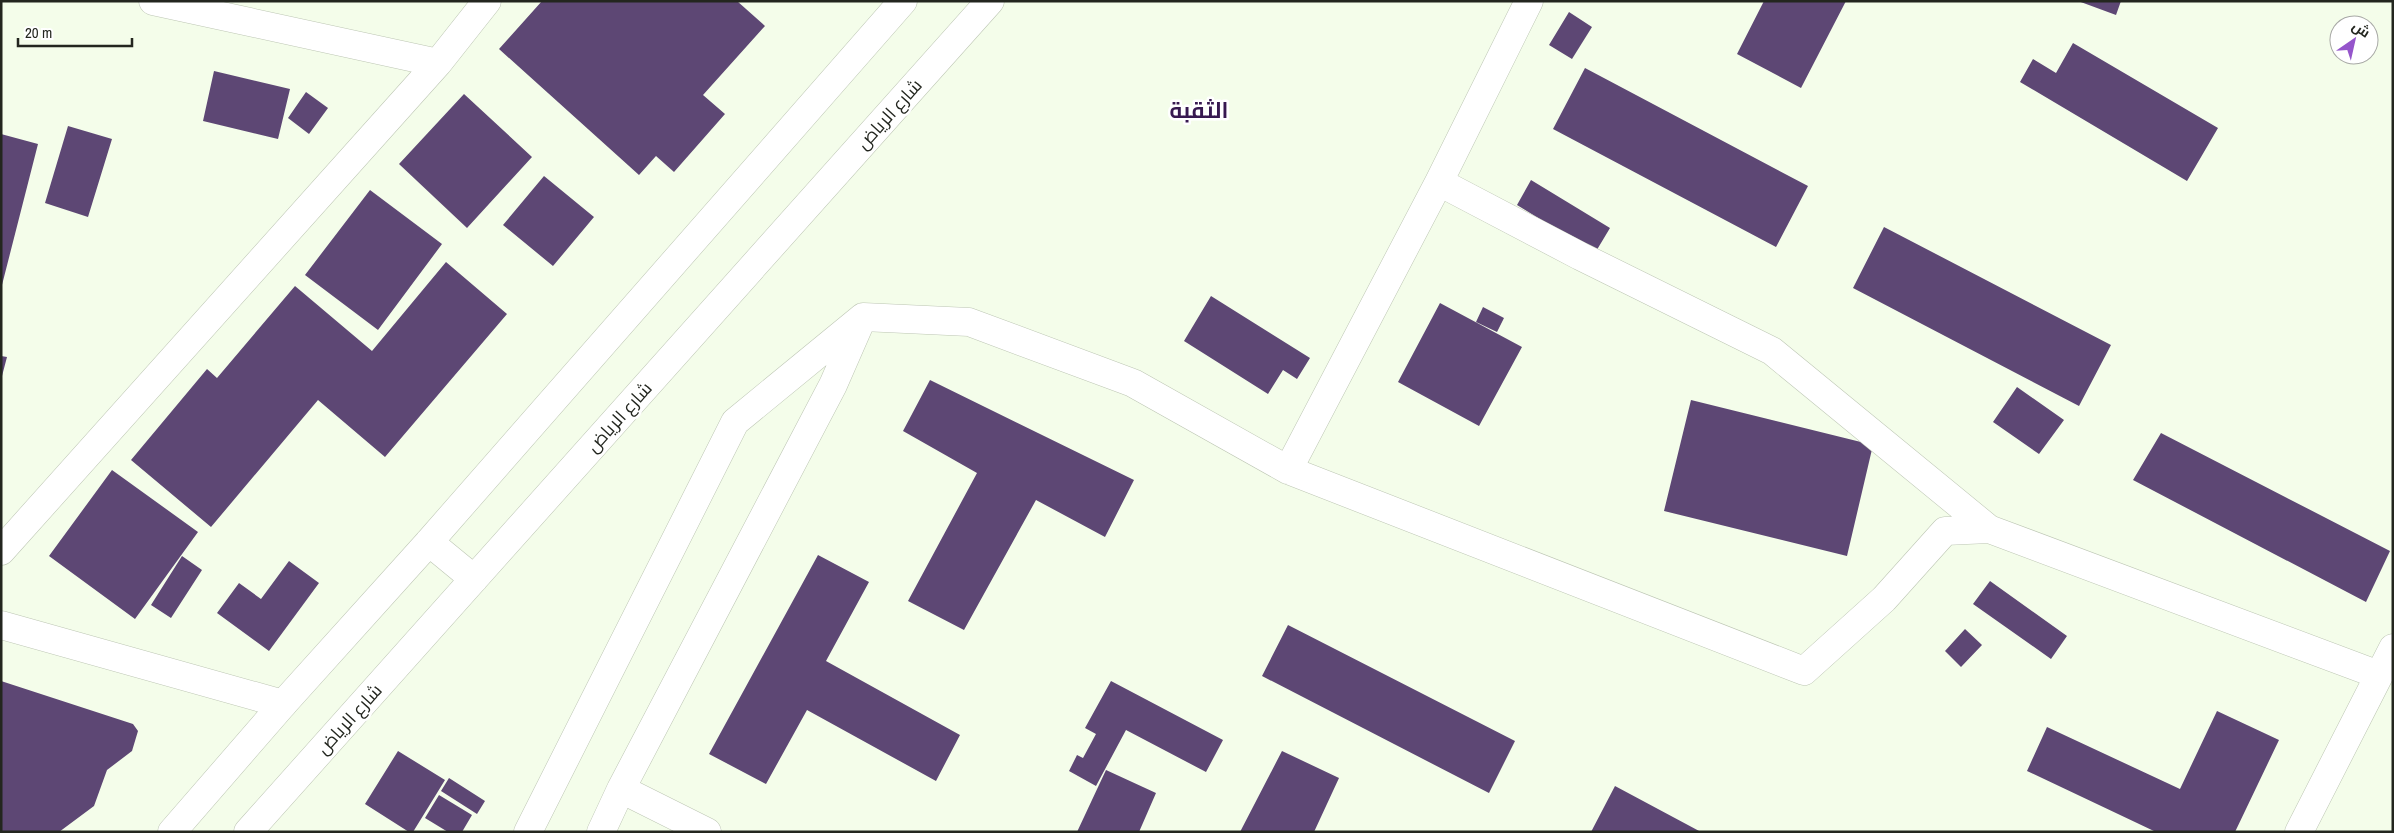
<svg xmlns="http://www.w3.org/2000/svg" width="2394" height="833" font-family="'Archivo Narrow',Cairo,sans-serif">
<rect width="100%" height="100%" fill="#f4fdea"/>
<path fill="#5d4774" d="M 542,1 L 737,1 L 765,26 L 703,95 L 725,114 L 674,172 L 656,156 L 639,175 L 499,49 Z
M 1764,1 L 1846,1 L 1801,88 L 1737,54 Z
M 2078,1 L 2121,1 L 2116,15 Z
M 1569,12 L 1592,27 L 1572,59 L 1549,45 Z
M 2073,43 L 2218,128 L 2187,181 L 2020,82 L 2033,59 L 2056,73 Z
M 1585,68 L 1808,186 L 1776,247 L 1553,129 Z
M 214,71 L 290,89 L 278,139 L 203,121 Z
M 306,92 L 328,108 L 309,134 L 288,118 Z
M 464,94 L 532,157 L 467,228 L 399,164 Z
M 68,126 L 112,139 L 88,217 L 45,203 Z
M 1,134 L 38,144 L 2,285 L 1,285 Z
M 544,176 L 594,217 L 553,266 L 503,225 Z
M 1531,180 L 1610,228 L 1595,253 L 1517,205 Z
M 370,190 L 442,244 L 378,330 L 305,275 Z
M 1884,227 L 2111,345 L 2079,406 L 1853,288 Z
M 446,262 L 507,314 L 385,457 L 318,400 L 211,527 L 131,460 L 207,369 L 217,378 L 295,286 L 372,351 Z
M 1211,296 L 1310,358 L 1297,379 L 1283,370 L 1268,394 L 1184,341 Z
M 1440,303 L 1522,347 L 1479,426 L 1398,382 Z
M 1483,307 L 1504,318 L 1497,332 L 1476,322 Z
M 1,356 L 7,357 L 2,376 L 1,376 Z
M 930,380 L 1134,480 L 1105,537 L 1036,500 L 964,630 L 908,601 L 977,473 L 903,431 Z
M 2017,387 L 2064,420 L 2039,454 L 1993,422 Z
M 1691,400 L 1873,445 L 1847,556 L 1664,511 Z
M 2161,433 L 2390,551 L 2366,602 L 2133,480 Z
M 112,470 L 198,532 L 135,619 L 49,556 Z
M 818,555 L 869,582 L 826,661 L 960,735 L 936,781 L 807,710 L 766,784 L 709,754 Z
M 182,556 L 202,570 L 171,618 L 151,605 Z
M 289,561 L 319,583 L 269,651 L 217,613 L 239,583 L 261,599 Z
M 1990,581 L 2067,636 L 2051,659 L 1973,604 Z
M 1288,625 L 1515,741 L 1489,793 L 1262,676 Z
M 1965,629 L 1982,645 L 1961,667 L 1945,651 Z
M 1,681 L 133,724 L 138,731 L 132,751 L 107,770 L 94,806 L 59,832 L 1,832 Z
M 1111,681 L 1223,740 L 1206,772 L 1126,730 L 1096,786 L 1069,771 L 1077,755 L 1083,758 L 1096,734 L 1085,728 Z
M 2217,711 L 2279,740 L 2235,832 L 2156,832 L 2027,771 L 2047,727 L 2180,789 Z
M 398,751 L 445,780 L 413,832 L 409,832 L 365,804 Z
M 1282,751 L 1339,778 L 1314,832 L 1240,832 Z
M 1106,770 L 1156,793 L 1139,832 L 1077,832 Z
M 449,778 L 485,801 L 477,814 L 441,791 Z
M 1615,786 L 1701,832 L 1591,832 Z
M 439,795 L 472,815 L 462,832 L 448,832 L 425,818 Z"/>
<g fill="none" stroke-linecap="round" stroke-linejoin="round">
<g stroke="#bdc6b4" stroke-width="29">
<path id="minor" d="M 153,1 L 438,63
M 1439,182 L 1580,256 L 1772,351 L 1989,529 L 2379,675
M 1288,470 L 1439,182 L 1529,1
M 1,551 L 438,63 L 487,1
M 1,625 L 283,704
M 621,789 L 707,832
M 528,832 L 735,422 L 863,317 L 969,322 L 1133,383 L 1288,470 L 1804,671 L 1884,599 L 1945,531 L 1989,529
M 601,832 L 621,789 L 833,385 L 861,321
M 2299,832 L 2393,648"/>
</g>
<g stroke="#bdc6b4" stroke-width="29">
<path id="major" d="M 429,542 L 474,579
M 172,832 L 283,704 L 429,542 L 903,1
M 248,832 L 990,1"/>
</g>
<use href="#minor" stroke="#fff" stroke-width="28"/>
<use href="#major" stroke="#fff" stroke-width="28"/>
</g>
<g text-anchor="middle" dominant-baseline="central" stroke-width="5" stroke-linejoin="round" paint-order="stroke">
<g font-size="18" fill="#23261f" stroke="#fff">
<text transform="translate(889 114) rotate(-48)">شارع الرياض</text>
<text transform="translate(619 417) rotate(-48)">شارع الرياض</text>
<text transform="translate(349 719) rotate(-48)">شارع الرياض</text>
</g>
<g font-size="22" font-weight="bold" fill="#371850" stroke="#fff">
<text x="1199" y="110">الثقبة</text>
</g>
</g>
<rect width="2394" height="833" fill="none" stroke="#23261f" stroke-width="5"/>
<g transform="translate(2354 40) rotate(34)"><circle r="24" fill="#ffffff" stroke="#a7a8a5"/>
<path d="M0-4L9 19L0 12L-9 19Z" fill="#9555cb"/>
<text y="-8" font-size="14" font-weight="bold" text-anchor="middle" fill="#23261f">ش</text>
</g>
<path d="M18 38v8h114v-8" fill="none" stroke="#23261f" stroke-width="2.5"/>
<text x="25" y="38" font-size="15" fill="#23261f" stroke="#ffffff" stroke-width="4" paint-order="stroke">20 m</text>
</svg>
